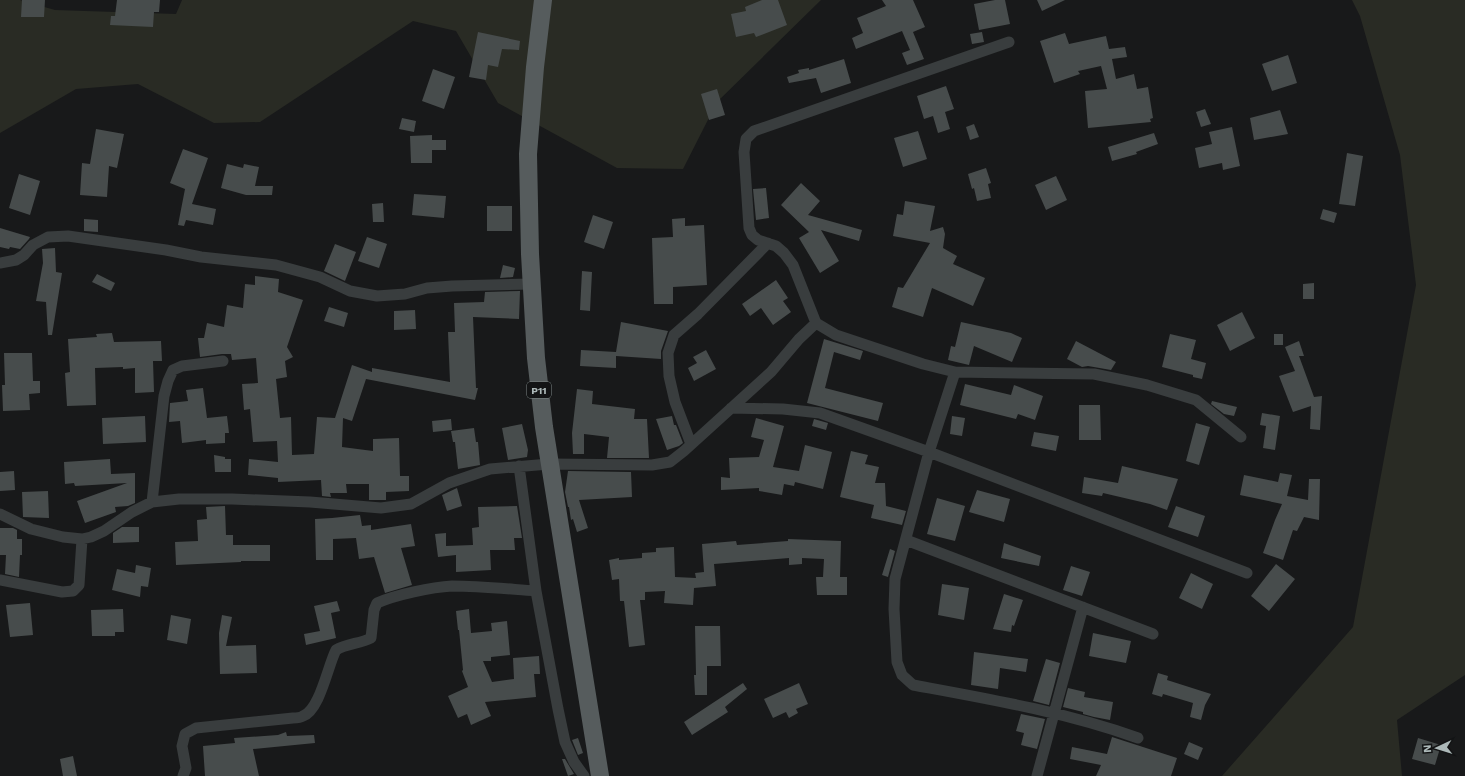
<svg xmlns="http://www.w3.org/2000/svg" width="1465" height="776" font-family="'Work Sans',sans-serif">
<rect width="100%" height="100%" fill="#18191a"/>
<path fill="#292b24" d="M 0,0 L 20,0 L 55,10 L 176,14 L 182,0 L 821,0 L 717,102 L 683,169 L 617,168 L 498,103 L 456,31 L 413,21 L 260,122 L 214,123 L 138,84 L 76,89 L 0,133 Z
M 1352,0 L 1465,0 L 1465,675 L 1397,720 L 1402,776 L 1222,776 L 1353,627 L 1416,285 L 1400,155 L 1360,16 Z"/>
<path fill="#474c4c" d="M 22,0 L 45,0 L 44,17 L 21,17 Z
M 117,0 L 160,0 L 159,12 L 154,12 L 153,27 L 110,25 L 111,16 L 115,16 Z
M 762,0 L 778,0 L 787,25 L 756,37 L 754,33 L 736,37 L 731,14 L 746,11 L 745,7 Z
M 882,0 L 913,0 L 925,27 L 913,32 L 924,59 L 907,65 L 902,53 L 910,50 L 902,31 L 856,49 L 852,38 L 863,33 L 857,18 L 886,6 Z
M 995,0 L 1005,0 L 1010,24 L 979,30 L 974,4 Z
M 1037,0 L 1065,0 L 1042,11 Z
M 478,32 L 520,41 L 519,50 L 502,49 L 498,67 L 488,65 L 486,80 L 469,77 Z
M 982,32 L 984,42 L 972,44 L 970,34 Z
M 1065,33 L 1069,44 L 1106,36 L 1109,49 L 1125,47 L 1127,57 L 1112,59 L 1116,79 L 1134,74 L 1137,89 L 1148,87 L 1153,118 L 1150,119 L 1151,122 L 1088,128 L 1085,91 L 1107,89 L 1101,66 L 1078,71 L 1080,74 L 1054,83 L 1040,41 Z
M 1288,55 L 1297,83 L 1272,91 L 1262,64 Z
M 844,59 L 851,83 L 821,93 L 816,78 L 789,83 L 787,77 L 799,73 L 798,70 L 809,68 L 809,70 Z
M 433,69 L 455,77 L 444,109 L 422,101 Z
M 946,86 L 954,109 L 945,112 L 950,129 L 938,133 L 933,116 L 924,119 L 917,96 Z
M 717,89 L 725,115 L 709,120 L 701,94 Z
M 1205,109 L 1211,124 L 1201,127 L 1196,112 Z
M 1280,110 L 1288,134 L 1254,140 L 1250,118 Z
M 402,118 L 416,121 L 414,132 L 399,129 Z
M 974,124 L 979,137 L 970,140 L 966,127 Z
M 1232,127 L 1240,166 L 1223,170 L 1222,163 L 1199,168 L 1195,148 L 1212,144 L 1209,132 Z
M 96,129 L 124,134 L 117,168 L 109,166 L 107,197 L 80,195 L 82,163 L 90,164 Z
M 918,131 L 927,159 L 903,167 L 894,138 Z
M 1154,133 L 1158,144 L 1136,152 L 1137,154 L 1112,161 L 1108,147 Z
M 432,135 L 432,140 L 446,140 L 446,150 L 432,150 L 432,163 L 411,163 L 410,136 Z
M 183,149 L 208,158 L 192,204 L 216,209 L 213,225 L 186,220 L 184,226 L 178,225 L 185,189 L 170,183 Z
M 1347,153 L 1363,156 L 1355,206 L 1339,204 Z
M 227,164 L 243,168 L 244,164 L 259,167 L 255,186 L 273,186 L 272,195 L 246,195 L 221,188 Z
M 986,168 L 991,183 L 988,184 L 991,198 L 977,201 L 974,188 L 972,189 L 968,174 Z
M 19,174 L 40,181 L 30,215 L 9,208 Z
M 1056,176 L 1067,200 L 1046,210 L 1035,185 Z
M 801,183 L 820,201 L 808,215 L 862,230 L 859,241 L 821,230 L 839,261 L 820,273 L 799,238 L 809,232 L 781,205 Z
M 766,188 L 769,218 L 756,220 L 753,189 Z
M 414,194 L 446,196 L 444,218 L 412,215 Z
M 905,201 L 935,206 L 930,231 L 943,227 L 945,234 L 943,248 L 957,256 L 953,264 L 985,278 L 973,306 L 932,288 L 923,317 L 892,307 L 898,287 L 903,288 L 930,243 L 893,236 L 897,214 L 903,215 Z
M 383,203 L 384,222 L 373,222 L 372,204 Z
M 487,206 L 512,206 L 512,231 L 487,231 Z
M 1323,209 L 1337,213 L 1334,223 L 1320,219 Z
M 593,215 L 613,222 L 604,249 L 584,242 Z
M 685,218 L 685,226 L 704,225 L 707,285 L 673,287 L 673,304 L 654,304 L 652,238 L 673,237 L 672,219 Z
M 84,219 L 98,220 L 98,232 L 84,231 Z
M 0,228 L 30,237 L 29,239 L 20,249 L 10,247 L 9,249 L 0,247 Z
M 367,237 L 387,244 L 379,268 L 358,261 Z
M 335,244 L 356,252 L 345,281 L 324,271 Z
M 55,248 L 56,272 L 62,273 L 52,335 L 48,335 L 46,302 L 36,301 L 43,263 L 42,249 Z
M 503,265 L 515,268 L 513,277 L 500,278 Z
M 582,271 L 592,272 L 590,311 L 580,310 Z
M 97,274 L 115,283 L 111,291 L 92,282 Z
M 255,276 L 279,279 L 278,292 L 303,300 L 287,347 L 293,357 L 285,361 L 287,377 L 276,379 L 280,418 L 291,417 L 292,455 L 314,454 L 317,417 L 335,418 L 352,365 L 372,372 L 372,368 L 450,382 L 448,332 L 455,332 L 454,303 L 484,302 L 485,292 L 520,291 L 519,319 L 473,317 L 476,388 L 478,388 L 475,400 L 366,379 L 352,421 L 343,418 L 342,447 L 373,451 L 373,439 L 399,438 L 400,476 L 409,476 L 409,491 L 386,492 L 386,500 L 369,500 L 369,484 L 346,484 L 347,493 L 330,493 L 331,497 L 322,496 L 321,480 L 278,482 L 278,478 L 248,475 L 249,459 L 278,462 L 277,441 L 253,442 L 250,409 L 244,410 L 242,384 L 258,383 L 256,358 L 232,360 L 231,354 L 222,354 L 200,357 L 198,338 L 204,338 L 207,323 L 224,327 L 227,305 L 243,308 L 245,284 L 255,285 Z
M 776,280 L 788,298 L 783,301 L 791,312 L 773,325 L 761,308 L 750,316 L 742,304 Z
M 1314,283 L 1314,299 L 1303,299 L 1303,284 Z
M 329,307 L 348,313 L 344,327 L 324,321 Z
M 415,310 L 416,329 L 394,330 L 394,311 Z
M 1242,312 L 1255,338 L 1230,351 L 1217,325 Z
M 621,322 L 668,331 L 661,351 L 661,359 L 616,356 L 616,368 L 580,366 L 581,350 L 616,352 Z
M 961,322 L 1011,333 L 1022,338 L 1012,362 L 974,346 L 969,365 L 948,360 L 951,346 L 955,347 Z
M 112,333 L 114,342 L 161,341 L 162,361 L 153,361 L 154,392 L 135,393 L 135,368 L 123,369 L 123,367 L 95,368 L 96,405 L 67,406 L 65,373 L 70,372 L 68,339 L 97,337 L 96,334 Z
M 1170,334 L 1196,340 L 1191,359 L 1206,363 L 1202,379 L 1193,377 L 1193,375 L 1162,367 Z
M 1274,334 L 1283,334 L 1283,345 L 1274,345 Z
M 824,339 L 863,351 L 860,360 L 834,352 L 825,388 L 883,403 L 878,421 L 807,403 Z
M 1076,341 L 1116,362 L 1111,370 L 1088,366 L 1082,367 L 1067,359 Z
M 1299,341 L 1304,356 L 1299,356 L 1314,397 L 1322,396 L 1320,430 L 1310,429 L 1311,406 L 1293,412 L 1279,376 L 1295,371 L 1285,347 Z
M 706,350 L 716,369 L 694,381 L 688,368 L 697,363 L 693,357 Z
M 4,353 L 32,353 L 33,381 L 40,381 L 40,393 L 29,394 L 30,410 L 3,411 L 2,385 L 5,385 Z
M 965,384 L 1011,395 L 1014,385 L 1043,396 L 1035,420 L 1018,414 L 1016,419 L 960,405 Z
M 203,388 L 207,418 L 227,416 L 229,433 L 225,433 L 225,443 L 206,444 L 206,440 L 182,443 L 180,421 L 169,422 L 170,403 L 188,401 L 186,390 Z
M 577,389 L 593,391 L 592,404 L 635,409 L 634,419 L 647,419 L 649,458 L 607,458 L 609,437 L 584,434 L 584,454 L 573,454 L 572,433 Z
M 1212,401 L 1237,407 L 1234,416 L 1224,414 L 1211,404 Z
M 1079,405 L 1100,405 L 1101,440 L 1079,440 Z
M 1262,413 L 1280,416 L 1275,450 L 1263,448 L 1266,426 L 1260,425 Z
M 145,416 L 146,442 L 103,444 L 102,418 Z
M 672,416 L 674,425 L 676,425 L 683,443 L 679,446 L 667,450 L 656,419 Z
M 952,416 L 965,418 L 962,436 L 950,434 Z
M 756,418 L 784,426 L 773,467 L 799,471 L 805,445 L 832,452 L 823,489 L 795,482 L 794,486 L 784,484 L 782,495 L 759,491 L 759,488 L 721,490 L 721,477 L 730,478 L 729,458 L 759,457 L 764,440 L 751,437 Z
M 451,419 L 452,430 L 433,432 L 432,421 Z
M 814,419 L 828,423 L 826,430 L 812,426 Z
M 1196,423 L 1210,427 L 1199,465 L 1186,461 Z
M 522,424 L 528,450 L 527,457 L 508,460 L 502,428 Z
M 474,428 L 476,442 L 478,442 L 480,465 L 458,469 L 455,442 L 453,442 L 451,431 Z
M 1034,432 L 1059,436 L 1056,451 L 1031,446 Z
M 851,451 L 868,455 L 865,464 L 879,467 L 875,483 L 885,483 L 886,506 L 906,511 L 902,525 L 871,518 L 874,505 L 840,497 Z
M 214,455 L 225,457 L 225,459 L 231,459 L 231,472 L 215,472 Z
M 110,459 L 111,474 L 135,473 L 135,503 L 128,506 L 115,507 L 116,512 L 85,523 L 77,501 L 127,483 L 75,486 L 74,483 L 65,484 L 64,462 Z
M 1122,466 L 1178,479 L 1167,510 L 1150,504 L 1103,493 L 1102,496 L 1082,493 L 1084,477 L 1118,483 Z
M 14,471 L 15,490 L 0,491 L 0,472 Z
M 568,471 L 631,472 L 632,497 L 579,500 L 588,528 L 577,532 L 573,519 L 571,520 L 569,507 L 568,507 L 565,492 Z
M 1280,473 L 1292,475 L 1287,496 L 1308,500 L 1309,479 L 1320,479 L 1319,520 L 1304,517 L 1297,531 L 1293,530 L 1283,560 L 1263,553 L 1275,520 L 1282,504 L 1240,495 L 1244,475 L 1278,482 Z
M 457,488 L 462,506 L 447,511 L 442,495 Z
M 977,490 L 1010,499 L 1004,522 L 969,512 Z
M 48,491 L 49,518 L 23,517 L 22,492 Z
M 937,498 L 965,506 L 955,541 L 927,534 Z
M 225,506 L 226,535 L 233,535 L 233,545 L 270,545 L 270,561 L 241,561 L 241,562 L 176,565 L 175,542 L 198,541 L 197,520 L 207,519 L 206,507 Z
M 517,506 L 522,538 L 514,538 L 515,550 L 490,550 L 491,570 L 456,572 L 456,555 L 438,557 L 435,534 L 446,533 L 446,546 L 473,545 L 472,528 L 479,527 L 478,507 Z
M 1176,506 L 1205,516 L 1198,537 L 1168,527 Z
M 360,515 L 362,526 L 371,525 L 371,530 L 411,524 L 415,546 L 401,548 L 412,585 L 385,593 L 374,557 L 359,559 L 356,538 L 333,539 L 333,560 L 316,560 L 315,519 L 332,518 Z
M 122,527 L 139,527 L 139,542 L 113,543 L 113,533 Z
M 0,528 L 13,528 L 17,530 L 17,539 L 22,539 L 22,555 L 20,555 L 19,577 L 5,574 L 6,555 L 0,555 Z
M 788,539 L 841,541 L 840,577 L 847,577 L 847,595 L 817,595 L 816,577 L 823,577 L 824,559 L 802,558 L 802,564 L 789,565 L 789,558 L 714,564 L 716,586 L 694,588 L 693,605 L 664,603 L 665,591 L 645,592 L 645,600 L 640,600 L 645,645 L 629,647 L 624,601 L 620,601 L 619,579 L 612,580 L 609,560 L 619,558 L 619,560 L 642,558 L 642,553 L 656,552 L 656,548 L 674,547 L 675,577 L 696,578 L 695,573 L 704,572 L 702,544 L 736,541 L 737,545 L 788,541 Z
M 1004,543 L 1041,556 L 1039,566 L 1001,558 Z
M 890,549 L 895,551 L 888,577 L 882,575 Z
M 1276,564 L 1295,579 L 1269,611 L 1251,596 Z
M 136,565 L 151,568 L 148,587 L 141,586 L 140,597 L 112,590 L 117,569 L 135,573 Z
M 1071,566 L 1090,572 L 1082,596 L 1063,590 Z
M 1191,573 L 1213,584 L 1202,609 L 1179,598 Z
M 942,584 L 969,588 L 964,620 L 938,615 Z
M 1004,594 L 1023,600 L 1014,626 L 1012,625 L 1011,632 L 993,629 Z
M 337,601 L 340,611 L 331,613 L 336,638 L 306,645 L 304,634 L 320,631 L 314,606 Z
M 30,603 L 33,635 L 10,637 L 6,605 Z
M 123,609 L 124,632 L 115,632 L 115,636 L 92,636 L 91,610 Z
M 469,609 L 471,633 L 492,631 L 491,623 L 507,621 L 510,655 L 491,657 L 491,661 L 483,661 L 492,682 L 514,679 L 513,658 L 539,656 L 540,674 L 534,674 L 536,697 L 485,702 L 491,716 L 471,725 L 467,714 L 458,718 L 448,696 L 468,687 L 462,671 L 463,670 L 459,630 L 458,630 L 456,611 Z
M 171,615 L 191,619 L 187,644 L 167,640 Z
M 222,615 L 232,617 L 226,646 L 256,645 L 257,673 L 220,674 L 219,633 Z
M 695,626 L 720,626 L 721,666 L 707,666 L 707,695 L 695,695 L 694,675 L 696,675 Z
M 1093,633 L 1131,641 L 1126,663 L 1089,656 Z
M 974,652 L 1028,659 L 1026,672 L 1000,668 L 998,689 L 971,685 Z
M 1046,659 L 1060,663 L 1049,705 L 1033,701 Z
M 1158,673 L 1168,676 L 1167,680 L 1211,694 L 1205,705 L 1201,720 L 1190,717 L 1193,703 L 1163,694 L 1162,697 L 1152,694 Z
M 743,683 L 747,689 L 725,707 L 728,712 L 692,735 L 684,722 Z
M 799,683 L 808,704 L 796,709 L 798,713 L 789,718 L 786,712 L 773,718 L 764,699 Z
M 1068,688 L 1085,692 L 1084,697 L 1113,702 L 1110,720 L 1094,717 L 1083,714 L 1083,712 L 1063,707 Z
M 1021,714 L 1045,719 L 1037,749 L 1021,745 L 1024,733 L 1016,731 Z
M 286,732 L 287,736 L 314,735 L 315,743 L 253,749 L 259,776 L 205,776 L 203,746 L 235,743 L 234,738 L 278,735 Z
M 1112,737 L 1177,758 L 1171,776 L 1096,776 L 1101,765 L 1070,759 L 1072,747 L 1107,754 Z
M 578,738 L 583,753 L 578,755 L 572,740 Z
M 1418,738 L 1441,745 L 1435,765 L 1412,759 Z
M 1189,742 L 1203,748 L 1198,760 L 1184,754 Z
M 73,756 L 77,776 L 63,776 L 60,759 Z
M 562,759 L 565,759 L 574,774 L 568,776 Z"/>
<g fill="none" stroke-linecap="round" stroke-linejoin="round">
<path stroke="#393d3e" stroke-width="11" d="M 1009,42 L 754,131 L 746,139 L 744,152 L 749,228 L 752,235 L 758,240 L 776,246 L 784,253 L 793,265 L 816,323 L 836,335 L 923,364 L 955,372 L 1094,374 L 1147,385 L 1196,400 L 1241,437
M 0,263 L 16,260 L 24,255 L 33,245 L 48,237 L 68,236 L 166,250 L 201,257 L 276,265 L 320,277 L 350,291 L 377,296 L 405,294 L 427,288 L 452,286 L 531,284
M 955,372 L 929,452 L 895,579 L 894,609 L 897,662 L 902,675 L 913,685 C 989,699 1065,712 1138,738
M 731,408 L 783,409 L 820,413 L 929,452 L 1247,573
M 691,444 L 675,402 L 669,376 L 668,353 L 674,335 L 698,314 L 768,243
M 519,466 L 536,591 L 558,709 L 565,742 L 574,762 L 584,776
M 152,502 L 164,396 L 168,381 L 173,370 L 182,366 L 223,361
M 0,514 L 31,529 L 63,537 L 82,539 L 91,537 L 104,531 L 132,512 L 152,502 L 179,499 L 232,499 L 310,502 L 381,508 L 411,504 L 449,483 L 490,469 L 549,464 L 652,465 L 670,462 L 684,451 L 771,372 L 799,339 L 816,323
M 906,540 L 1153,634
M 0,580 L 62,592 L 73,591 L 79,585 L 82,539
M 183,776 L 186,768 L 182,746 L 185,734 L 196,728 L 293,718 C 296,718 300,718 303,716 C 320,710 328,665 336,650 C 347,643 360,644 371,638 L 374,610 L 377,603 C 395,595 432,587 452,586 C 480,586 508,589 536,591
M 1037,776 L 1083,607"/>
<path stroke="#565c5d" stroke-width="18" d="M 543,0 L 535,67 L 528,154 L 530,254 L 536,358 L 544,427 L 600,776"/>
</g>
<g text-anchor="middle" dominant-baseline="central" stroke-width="4" stroke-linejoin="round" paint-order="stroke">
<rect fill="#131415" stroke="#7e8787" stroke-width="1" x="527" y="382" width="24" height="16" rx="3"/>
<g font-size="10" font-weight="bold" fill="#acb8b8">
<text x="539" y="390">P11</text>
</g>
</g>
<g transform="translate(1437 748) rotate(266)" stroke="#131415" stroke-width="3" paint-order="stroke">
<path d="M0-3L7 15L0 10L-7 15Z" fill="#acb8b8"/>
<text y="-6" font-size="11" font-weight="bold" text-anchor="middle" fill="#acb8b8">N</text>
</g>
</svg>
